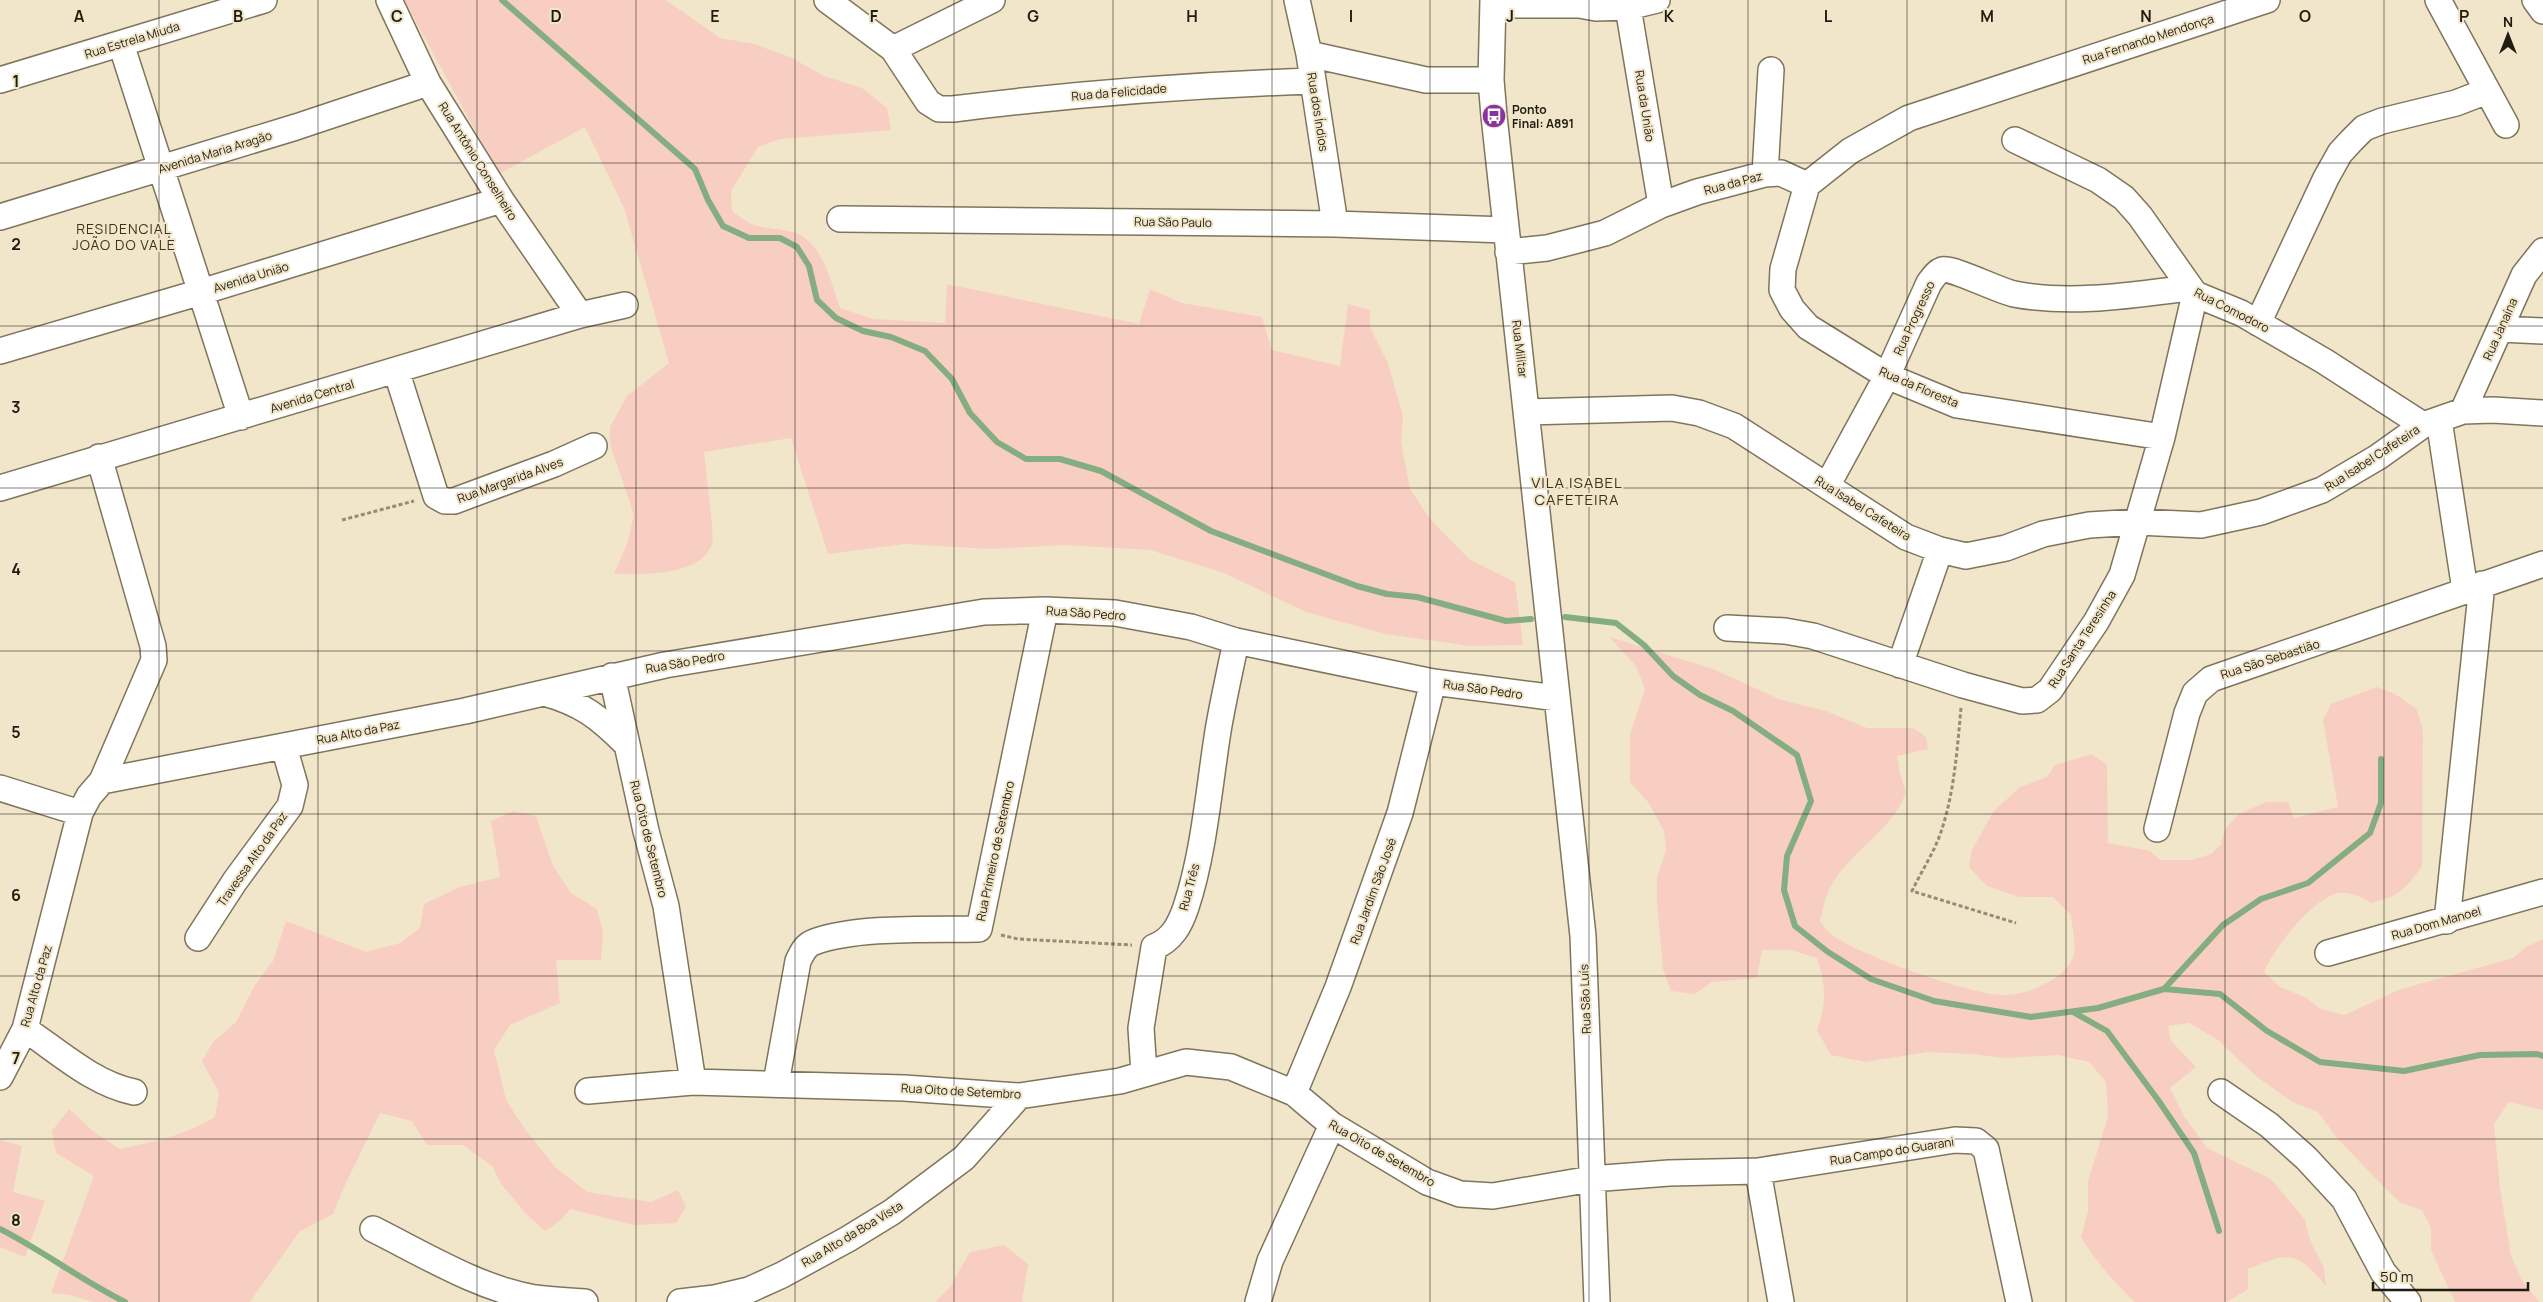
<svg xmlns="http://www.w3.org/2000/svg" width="2543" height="1302" font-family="Manrope,sans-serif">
<rect width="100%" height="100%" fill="#f1e6ca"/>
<path fill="#f8cec3" d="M 404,0 L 666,0 L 720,38 L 754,44 L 790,57 L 824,76 L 862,88 L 887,108 L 891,130 L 780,139 L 758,147 L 731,191 L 732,211 C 756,230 760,226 788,231 C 821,236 831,281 840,308 L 873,319 L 945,323 L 947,284 L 1139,324 L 1150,289 L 1182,303 L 1262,317 L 1272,350 L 1340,366 L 1348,304 L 1370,310 L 1370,327 L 1388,363 L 1403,416 L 1401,442 L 1410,489 L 1430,519 L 1469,559 L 1515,582 L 1523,645 L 1470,646 L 1385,634 L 1306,612 L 1224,573 L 1150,550 L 1065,545 L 991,549 L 904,544 L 828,554 L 791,438 L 704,452 C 705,466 715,535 712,544 C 701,577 642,574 614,574 L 627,544 L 634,515 L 610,444 L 610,427 L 627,396 L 669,363 L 624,208 L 585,127 L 499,174 Z
M 1609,637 L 1713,669 L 1781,700 L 1826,711 L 1867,728 L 1913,728 L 1926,737 L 1928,749 L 1897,756 L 1900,774 L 1906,792 C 1893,831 1849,851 1830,888 C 1825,897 1823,910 1820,921 C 1823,925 1826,930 1830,933 C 1852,953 1976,997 2006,995 C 2028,994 2065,980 2073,957 C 2077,946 2072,927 2071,915 L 2053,897 L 2019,897 L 1987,886 L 1969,867 L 1972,850 L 1993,812 L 2020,787 L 2047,777 L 2055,765 L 2092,754 L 2107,765 L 2108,843 L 2150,851 L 2160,860 L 2192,860 L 2211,854 L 2221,845 L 2225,829 L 2239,814 L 2266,802 L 2288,802 L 2294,818 L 2338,807 L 2323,720 L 2331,704 L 2377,687 L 2395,694 L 2417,709 L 2423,731 L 2422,866 C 2407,888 2398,897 2371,903 C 2361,896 2344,889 2332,895 C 2306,907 2275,947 2264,972 L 2280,987 L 2307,998 L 2320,1009 L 2345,1015 L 2398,990 L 2513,958 L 2526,947 L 2543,939 L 2543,1110 L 2509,1102 L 2494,1124 L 2500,1188 L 2511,1256 L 2522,1280 L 2539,1302 L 2455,1302 L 2431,1250 L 2431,1228 L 2422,1210 L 2401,1203 L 2383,1186 L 2337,1138 L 2318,1112 L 2294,1103 L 2257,1077 L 2218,1040 L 2189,1023 L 2168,1026 L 2171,1041 L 2196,1067 L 2170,1088 L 2184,1116 L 2207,1148 L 2271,1179 L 2305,1220 L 2310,1240 L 2324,1268 L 2326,1286 C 2296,1250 2289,1252 2248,1269 L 2248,1289 L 2227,1302 L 2135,1302 C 2114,1282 2096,1262 2081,1237 L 2088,1211 L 2088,1181 L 2108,1117 L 2106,1082 L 2089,1062 L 2058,1055 L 2004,1058 L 1972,1054 L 1928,1052 L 1865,1062 L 1831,1055 L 1817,1030 C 1827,1003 1826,986 1817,958 L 1791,950 L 1762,950 L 1757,978 L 1712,982 L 1695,994 L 1671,991 L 1663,969 L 1657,903 L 1657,877 L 1666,850 L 1664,831 L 1648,802 L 1630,782 L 1630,734 L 1645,689 L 1636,666 Z
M 514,811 L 536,816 L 553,866 L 571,893 L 597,909 L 603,933 L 601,960 L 556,960 L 560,1003 L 510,1025 L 494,1050 L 506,1100 L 524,1128 L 556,1168 L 587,1192 L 651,1202 L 678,1190 L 686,1207 L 676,1223 L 633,1225 L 570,1209 L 561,1220 L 545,1231 L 527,1215 L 501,1184 L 492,1166 L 463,1145 L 427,1145 L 412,1121 L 380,1113 L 344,1187 L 333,1214 L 299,1232 L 250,1302 L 94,1302 L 70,1295 L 51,1293 L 94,1176 L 56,1153 L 52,1131 L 69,1109 L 94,1132 L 120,1149 C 154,1142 185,1135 215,1117 L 219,1093 L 202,1061 L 213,1042 L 236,1022 L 255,985 L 273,961 L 286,921 L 366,952 L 400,943 L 420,928 L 424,904 L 460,887 L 500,877 L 491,821 Z
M 0,1140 L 22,1146 L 13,1192 L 45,1201 L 25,1257 L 0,1247 Z
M 1004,1245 L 1028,1264 L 1022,1302 L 935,1302 L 950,1287 L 970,1252 Z"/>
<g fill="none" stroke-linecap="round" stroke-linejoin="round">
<path stroke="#84ad81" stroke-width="6" d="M 502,0 L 695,169 L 708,200 L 723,226 L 749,238 L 780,238 L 797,247 L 809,266 L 817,300 L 836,318 L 863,331 L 891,337 L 925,351 L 952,379 L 970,413 L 997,442 L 1026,459 L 1060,459 L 1101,471 L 1211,531 L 1357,586 L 1387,594 L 1417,597 L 1506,621 L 1531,619
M 1565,617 L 1616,623 L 1644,645 L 1673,676 L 1700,695 L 1733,711 L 1797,755 L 1811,801 L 1787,856 L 1784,890 L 1795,926 L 1828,952 L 1871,979 L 1934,1001 L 2031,1017 L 2098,1008 L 2164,989 L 2220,994 L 2267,1031 L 2320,1062 L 2404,1071 L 2480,1055 L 2537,1054 L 2543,1056
M 2164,989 L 2223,925 L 2261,899 L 2308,883 L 2370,833 L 2381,803 L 2381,759
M 2073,1012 L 2107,1031 L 2158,1100 L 2194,1153 L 2219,1231
M 0,1229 C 43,1251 81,1280 125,1302"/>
<g stroke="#7f755c" stroke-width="28">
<path id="minor" d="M 389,0 L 428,83 L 501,200 L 580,315
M 827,0 L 893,49 L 928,102 L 939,109 L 953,109 C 1073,94 1193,85 1313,81
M 1297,0 L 1309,54 L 1335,224
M 1493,0 L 1491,80 L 1494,116 L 1583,936 L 1597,1302
M 2438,0 L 2506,125
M 2535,0 L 2543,11
M 1493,5 L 1579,5 L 1596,8 L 1628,7 L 1657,0
M 1628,7 L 1661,205
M 121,44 L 241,417
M 893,49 L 992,0
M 1309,54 L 1426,80 L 1491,80
M 0,80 L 264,0
M 2015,140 L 2098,180 L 2124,198 L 2140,216 L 2195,294 L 2241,313 L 2324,361 L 2423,425
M 1765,174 L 1771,70
M 1807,185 L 1783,269 L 1782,290 L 1792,309 L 1808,327 L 1887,376 L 1957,405 L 2162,437
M 0,217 L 296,127 L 428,83
M 840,219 L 1335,224 L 1506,230
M 1508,252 L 1547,248 L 1605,233 L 1661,205 L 1697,192 L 1765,174 L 1781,173 L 1807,185 L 1850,151 L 1909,118 L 2267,0
M 2258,323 L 2326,178 L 2340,153 L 2352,140 L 2364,128 L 2382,121 L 2456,103 L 2487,91
M 2500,329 L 2543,331
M 0,351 L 201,292 L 501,200
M 396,370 L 436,496 L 445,501 L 454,501 L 554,464 L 594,446
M 2463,411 L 2524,275 L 2543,251
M 1527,412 L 1672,408 L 1699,413 L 1734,426 L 1906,537 L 1940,550 L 1966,556 L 2006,548 L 2043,534 L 2089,525 L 2138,522 L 2201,525 L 2261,512 L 2322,490 L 2378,457 L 2423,425 L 2463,411 L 2493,410 L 2543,413
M 2439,420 L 2465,590
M 1827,486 L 1887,376 L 1929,283 C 1933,278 1936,272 1942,270 C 1952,267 1999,291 2014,294 C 2071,305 2132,295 2189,288
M 0,488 L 580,315 L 625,305
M 1727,628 L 1785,631 L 1813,636 L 1963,685 L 2022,701 L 2037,700 L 2050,690 L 2096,622 L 2122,575 L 2162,437 L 2195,294
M 1900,665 L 1940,550
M 612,676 L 646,831 L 666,906 L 693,1082
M 544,693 C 581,703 599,717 626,744
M 102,781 L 465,711 L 665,665 L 984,612 L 1045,610 L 1115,613 L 1191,627 L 1236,641 L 1433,682 L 1557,698
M 0,788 L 80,813
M 2157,829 L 2187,713 L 2195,693 L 2211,679 L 2543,564
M 2447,921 L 2482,584
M 198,938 L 235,881 L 290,806 L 295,785 L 284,747
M 2328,953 L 2543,892
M 25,1029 C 59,1052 94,1084 134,1092
M 1144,1074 L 1141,1028 L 1154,947 C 1172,940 1180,925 1186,907 C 1204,853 1209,788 1218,731 C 1223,701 1230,671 1236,641
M 0,1077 L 25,1029 L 80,813 L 89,796 L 102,781 L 154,660 L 153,646 L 99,457
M 776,1083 L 798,961 C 802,953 805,945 814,942 C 858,926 931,930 979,929 L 1045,610
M 588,1091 L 693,1082 L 904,1088 L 1019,1096 L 1120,1081 L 1186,1062 L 1231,1067 L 1294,1093 L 1332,1125 L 1427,1182 L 1460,1194 L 1493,1196 L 1591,1179 L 1669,1173 L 1758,1171 L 1955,1140 L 1976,1141 L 1986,1149 L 2019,1302
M 2221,1092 L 2269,1125 L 2306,1158 L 2344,1199 L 2383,1272 L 2408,1302
M 1294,1093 L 1338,987 L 1400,813 L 1433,682
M 1758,1171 L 1781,1302
M 373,1229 C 423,1254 480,1289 535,1298 C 551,1300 568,1301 585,1302
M 680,1302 L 715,1298 L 749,1290 L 782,1275 L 848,1239 L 892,1212 L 964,1158 L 1019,1096
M 1258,1302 L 1270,1261 L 1332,1125"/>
</g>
<path stroke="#948c78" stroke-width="3" stroke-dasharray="4 2.5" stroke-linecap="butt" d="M 342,520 L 414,501
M 1961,708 C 1957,751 1954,799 1938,840 C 1931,857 1920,874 1912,891 L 2016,923
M 1001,935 L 1018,939 L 1132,945"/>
<use href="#minor" stroke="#fff" stroke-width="25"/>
</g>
<path fill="none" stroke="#201c12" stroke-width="1" stroke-opacity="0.55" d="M 159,0 L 159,1302M 318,0 L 318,1302M 477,0 L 477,1302M 636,0 L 636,1302M 795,0 L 795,1302M 954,0 L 954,1302M 1113,0 L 1113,1302M 1272,0 L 1272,1302M 1430,0 L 1430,1302M 1589,0 L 1589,1302M 1748,0 L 1748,1302M 1907,0 L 1907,1302M 2066,0 L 2066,1302M 2225,0 L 2225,1302M 2384,0 L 2384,1302M 0,163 L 2543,163M 0,326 L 2543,326M 0,488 L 2543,488M 0,651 L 2543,651M 0,814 L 2543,814M 0,976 L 2543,976M 0,1139 L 2543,1139"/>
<defs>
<g id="bus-disc" transform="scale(1.25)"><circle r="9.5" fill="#8633a1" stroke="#f1e6ca"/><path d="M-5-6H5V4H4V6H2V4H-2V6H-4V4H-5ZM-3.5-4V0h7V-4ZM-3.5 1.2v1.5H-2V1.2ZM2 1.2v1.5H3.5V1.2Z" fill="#fff"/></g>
</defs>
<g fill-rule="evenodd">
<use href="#bus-disc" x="1494" y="116"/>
</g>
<g text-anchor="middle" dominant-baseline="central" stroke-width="4" stroke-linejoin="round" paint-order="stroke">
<g font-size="12" fill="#201c12" stroke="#f1e6ca">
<text transform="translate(2148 39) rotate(-18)">Rua Fernando Mendonça</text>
<text transform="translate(132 40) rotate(-17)">Rua Estrela Miuda</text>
<text transform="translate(1119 92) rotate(-5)">Rua da Felicidade</text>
<text transform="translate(1645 106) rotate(81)">Rua da União</text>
<text transform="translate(1318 112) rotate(81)">Rua dos Índios</text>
<text transform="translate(215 152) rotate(-17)">Avenida Maria Aragão</text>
<text transform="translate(478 161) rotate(58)">Rua Antônio Conselheiro</text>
<text transform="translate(1733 183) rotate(-15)">Rua da Paz</text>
<text transform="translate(1173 222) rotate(1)">Rua São Paulo</text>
<text transform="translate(251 277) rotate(-17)">Avenida União</text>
<text transform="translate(2232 310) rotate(27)">Rua Comodoro</text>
<text transform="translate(1914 318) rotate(-65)">Rua Progresso</text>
<text transform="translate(2500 329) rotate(-66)">Rua Janaína</text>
<text transform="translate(1520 349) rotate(83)">Rua Militar</text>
<text transform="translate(1919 387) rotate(23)">Rua da Floresta</text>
<text transform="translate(312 396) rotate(-17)">Avenida Central</text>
<text transform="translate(2372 458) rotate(-33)">Rua Isabel Cafeteira</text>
<text transform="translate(510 480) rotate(-20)">Rua Margarida Alves</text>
<text transform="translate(1863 508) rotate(32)">Rua Isabel Cafeteira</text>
<text transform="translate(1086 613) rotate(4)">Rua São Pedro</text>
<text transform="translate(2082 639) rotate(-57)">Rua Santa Teresinha</text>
<text transform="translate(2270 659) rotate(-18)">Rua São Sebastião</text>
<text transform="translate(685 662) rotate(-10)">Rua São Pedro</text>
<text transform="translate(1483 689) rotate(8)">Rua São Pedro</text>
<text transform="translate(358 732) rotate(-11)">Rua Alto da Paz</text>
<text transform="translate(649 839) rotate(76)">Rua Oito de Setembro</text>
<text transform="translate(995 851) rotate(-78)">Rua Primeiro de Setembro</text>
<text transform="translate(252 859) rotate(-55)">Travessa Alto da Paz</text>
<text transform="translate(1189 887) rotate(-75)">Rua Três</text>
<text transform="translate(1373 891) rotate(-70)">Rua Jardim São José</text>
<text transform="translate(2436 923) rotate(-16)">Rua Dom Manoel</text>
<text transform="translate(36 986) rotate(-74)">Rua Alto da Paz</text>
<text transform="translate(1585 999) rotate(-92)">Rua São Luís</text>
<text transform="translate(961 1091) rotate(3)">Rua Oito de Setembro</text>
<text transform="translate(1892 1151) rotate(-9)">Rua Campo do Guarani</text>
<text transform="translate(1382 1153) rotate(30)">Rua Oito de Setembro</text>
<text transform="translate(852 1234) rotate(-31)">Rua Alto da Boa Vista</text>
</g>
<g font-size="12" font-weight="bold" fill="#201c12" stroke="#f1e6ca" text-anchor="start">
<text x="1512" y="109">Ponto<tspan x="1512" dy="14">Final: A891</tspan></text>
</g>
<g font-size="14" letter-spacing="1" fill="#3c331c" stroke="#f1e6ca">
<text x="124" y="228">RESIDENCIAL<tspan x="124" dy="16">JOÃO DO VALE</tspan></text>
</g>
<g font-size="15" letter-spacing="1" fill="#3c331c" stroke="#f1e6ca">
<text x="1577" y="482">VILA ISABEL<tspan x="1577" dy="17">CAFETEIRA</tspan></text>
</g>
</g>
<g font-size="16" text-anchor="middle" font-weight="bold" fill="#201c12" stroke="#f1e6ca" stroke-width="4" stroke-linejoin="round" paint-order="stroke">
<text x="79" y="22">A</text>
<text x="238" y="22">B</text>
<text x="397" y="22">C</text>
<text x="556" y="22">D</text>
<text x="715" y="22">E</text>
<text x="874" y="22">F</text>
<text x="1033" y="22">G</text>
<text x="1192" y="22">H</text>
<text x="1351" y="22">I</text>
<text x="1510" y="22">J</text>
<text x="1669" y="22">K</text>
<text x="1828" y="22">L</text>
<text x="1987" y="22">M</text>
<text x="2146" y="22">N</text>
<text x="2305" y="22">O</text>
<text x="2464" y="22">P</text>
<text x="16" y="87">1</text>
<text x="16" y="250">2</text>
<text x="16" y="413">3</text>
<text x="16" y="575">4</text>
<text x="16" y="738">5</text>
<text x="16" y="901">6</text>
<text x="16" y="1064">7</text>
<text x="16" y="1226">8</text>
</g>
<g transform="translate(2508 35)" stroke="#f1e6ca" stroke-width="4" paint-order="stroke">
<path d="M0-4L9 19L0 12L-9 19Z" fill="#201c12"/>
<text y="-8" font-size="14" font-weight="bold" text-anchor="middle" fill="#201c12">N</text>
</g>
<path d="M2373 1282v8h155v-8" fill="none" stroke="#201c12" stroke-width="2.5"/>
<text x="2380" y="1282" font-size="15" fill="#201c12" stroke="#f1e6ca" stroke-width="4" paint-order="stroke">50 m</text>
</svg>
